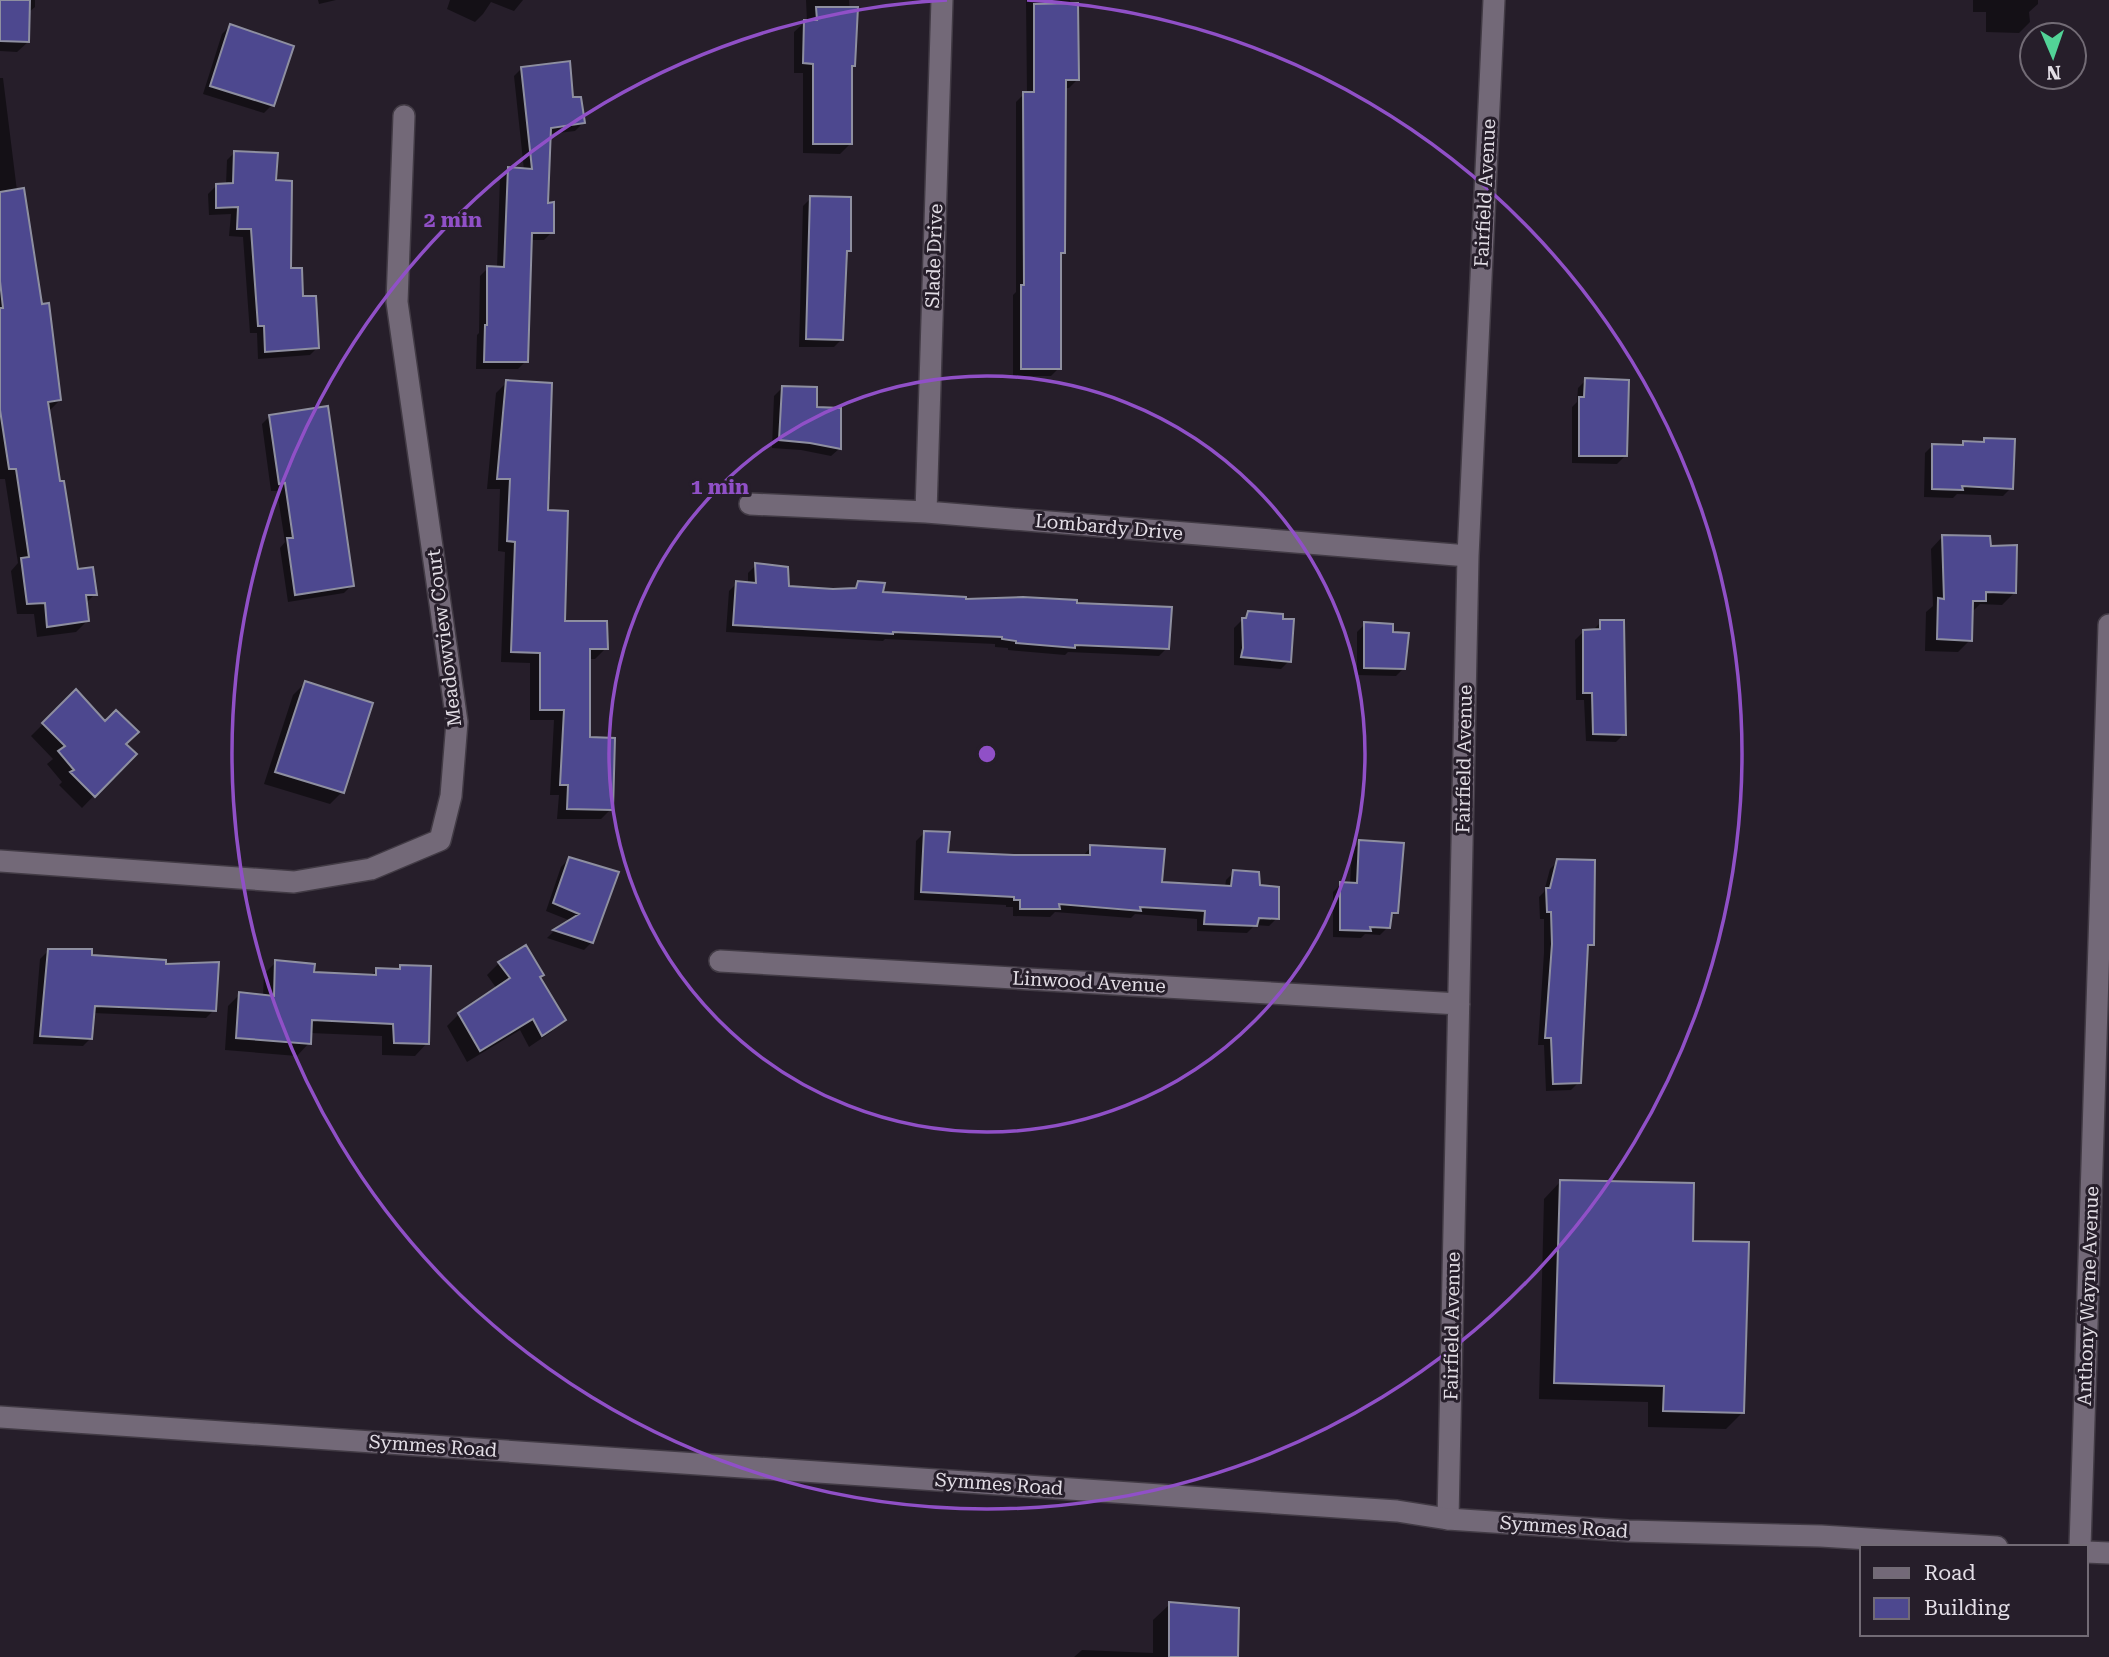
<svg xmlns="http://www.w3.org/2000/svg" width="2109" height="1657" font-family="'Roboto Serif',serif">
<rect width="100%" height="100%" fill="#261e2a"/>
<path fill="#0007" d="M 0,0 L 35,0 L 35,7 L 28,13 L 28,42 L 17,52 L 0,51 Z
M 318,0 L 336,0 L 319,4 Z
M 450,0 L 523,0 L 514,11 L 491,2 L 483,14 L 475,22 L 447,9 Z
M 806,0 L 849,0 L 854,65 L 851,68 L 850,144 L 840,154 L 803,153 L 803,73 L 794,73 L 794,32 L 805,22 L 807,22 Z
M 1026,0 L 1070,0 L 1077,80 L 1069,88 L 1065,88 L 1063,253 L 1059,257 L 1059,368 L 1051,376 L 1013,376 L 1013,295 L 1016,292 L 1016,102 L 1024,94 L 1027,94 Z
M 1973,0 L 2038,0 L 2038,4 L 2029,12 L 2030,22 L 2019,33 L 1986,32 L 1986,12 L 1973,12 Z
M 230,26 L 272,105 L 264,113 L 203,94 L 222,34 Z
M 522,68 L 571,99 L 583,123 L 575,131 L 549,134 L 546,204 L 552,232 L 544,240 L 530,240 L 526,361 L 518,369 L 476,369 L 477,335 L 479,333 L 480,276 L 488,268 L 497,268 L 500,177 L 508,169 L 524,170 L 514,76 Z
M 0,78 L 3,78 L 17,191 L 60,400 L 49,411 L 58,483 L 77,571 L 95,594 L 85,604 L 87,621 L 76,632 L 37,637 L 34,614 L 17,614 L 11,571 L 18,563 L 5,479 L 0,479 Z
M 235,152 L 275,181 L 289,270 L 318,347 L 310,355 L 258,359 L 257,333 L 250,333 L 243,237 L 229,236 L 231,214 L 209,215 L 208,194 L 216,186 L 226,185 L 227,160 Z
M 811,198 L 849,250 L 845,254 L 842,339 L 834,347 L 799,347 L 803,206 Z
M 1586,380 L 1625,456 L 1617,464 L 1572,463 L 1572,407 L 1577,402 L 1578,388 Z
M 507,382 L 546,512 L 563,622 L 606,648 L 595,659 L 588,659 L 588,738 L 611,809 L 601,819 L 557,819 L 559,795 L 550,795 L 554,720 L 530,720 L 530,663 L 501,662 L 505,552 L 498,551 L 500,489 L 487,489 L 496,393 Z
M 782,388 L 839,449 L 831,456 L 801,450 L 772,448 L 774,396 Z
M 270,416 L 352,585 L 344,593 L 288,602 L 280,548 L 285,542 L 277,491 L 271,491 L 262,424 Z
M 1985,439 L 2011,488 L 2003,496 L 1957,494 L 1953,498 L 1924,497 L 1925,453 L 1933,445 L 1960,446 L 1964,442 L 1981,443 Z
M 1943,536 L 1989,548 L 2014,593 L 2002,605 L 1980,604 L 1971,613 L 1970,640 L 1958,652 L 1925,651 L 1926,612 L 1933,606 L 1931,549 Z
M 756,565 L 787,588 L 853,590 L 859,583 L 881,593 L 964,601 L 1075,605 L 1167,648 L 1159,656 L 1068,652 L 1065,655 L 1008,650 L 1008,648 L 995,647 L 995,644 L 885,639 L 883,641 L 726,632 L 729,591 L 737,583 L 748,584 L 748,573 Z
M 1249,613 L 1289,661 L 1281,669 L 1234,665 L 1234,628 Z
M 1601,622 L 1624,734 L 1616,742 L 1586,741 L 1584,700 L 1576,700 L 1575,640 L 1583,632 L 1593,630 Z
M 1365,624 L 1391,634 L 1404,668 L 1396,676 L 1357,675 L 1357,632 Z
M 305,683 L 342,792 L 330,804 L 264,784 L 293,695 Z
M 76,691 L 134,754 L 82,808 L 59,785 L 62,782 L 47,764 L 53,759 L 31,736 Z
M 924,833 L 947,854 L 1083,856 L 1091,847 L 1160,883 L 1225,887 L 1226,880 L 1234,872 L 1258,887 L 1277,918 L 1269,926 L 1255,925 L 1247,933 L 1197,931 L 1197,919 L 1135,914 L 1131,918 L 1055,912 L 1050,917 L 1013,916 L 1013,907 L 1006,907 L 1006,905 L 914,900 L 916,841 Z
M 1360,842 L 1397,912 L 1389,919 L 1388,927 L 1380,935 L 1365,934 L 1361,938 L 1333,937 L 1333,892 L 1341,884 L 1350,885 L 1352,850 Z
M 569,859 L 592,942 L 584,950 L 547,938 L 554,931 L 571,921 L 546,911 L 561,867 Z
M 1558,861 L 1592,944 L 1586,950 L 1579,1082 L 1571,1090 L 1546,1091 L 1544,1045 L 1538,1045 L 1544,953 L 1544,919 L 1540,919 L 1539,897 L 1544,892 L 1550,869 Z
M 48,951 L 165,966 L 214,1010 L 206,1018 L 93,1013 L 91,1038 L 83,1046 L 33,1044 L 40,959 Z
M 276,962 L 313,974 L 370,976 L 377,970 L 397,971 L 401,967 L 427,1043 L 415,1056 L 382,1055 L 382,1036 L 310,1033 L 309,1043 L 297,1056 L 225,1050 L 228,1006 L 240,994 L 263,996 L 264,974 Z
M 499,963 L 542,975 L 539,978 L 563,1020 L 551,1032 L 529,1047 L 520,1030 L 467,1062 L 447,1026 L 459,1014 L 497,989 L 487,975 Z
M 1560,1182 L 1691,1242 L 1743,1412 L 1726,1429 L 1648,1427 L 1648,1402 L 1539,1399 L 1544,1199 Z
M 1170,1604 L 1236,1657 L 1074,1657 L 1082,1650 L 1153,1653 L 1153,1620 Z"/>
<path fill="#4d488f" stroke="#8e8fa0" stroke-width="2" d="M 0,0 L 30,0 L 29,42 L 0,41 Z
M 1078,3 L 1079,80 L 1066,80 L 1065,253 L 1061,253 L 1061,369 L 1021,369 L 1021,285 L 1024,285 L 1023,92 L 1034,92 L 1034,4 Z
M 816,7 L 858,7 L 855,66 L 852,66 L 852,144 L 813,144 L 813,64 L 803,63 L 804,20 L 817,20 Z
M 230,24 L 294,46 L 274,106 L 210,86 Z
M 570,61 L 573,97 L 581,97 L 585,123 L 551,128 L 548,203 L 554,202 L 554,233 L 532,233 L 528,362 L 484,362 L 485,325 L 487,325 L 487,266 L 504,267 L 508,167 L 532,169 L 521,67 Z
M 234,151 L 278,153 L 276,180 L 292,181 L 291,268 L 302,268 L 303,296 L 316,296 L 319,348 L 265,352 L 264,326 L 258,326 L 251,229 L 237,229 L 238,207 L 216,208 L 216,184 L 233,183 Z
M 24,188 L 42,304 L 49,303 L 61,400 L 48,402 L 60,481 L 64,481 L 78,569 L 93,567 L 97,595 L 86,595 L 89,621 L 47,627 L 45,603 L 27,604 L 21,558 L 29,557 L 16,469 L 9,469 L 0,410 L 0,308 L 3,308 L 0,281 L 0,192 Z
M 810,196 L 851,197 L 851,251 L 847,251 L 843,340 L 806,339 Z
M 1585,378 L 1629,380 L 1627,456 L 1579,456 L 1579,397 L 1584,397 Z
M 506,380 L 552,383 L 548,510 L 568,511 L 565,621 L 607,621 L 608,649 L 590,649 L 590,737 L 615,738 L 613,810 L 567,809 L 568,785 L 560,785 L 564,710 L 540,710 L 540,653 L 511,652 L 515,542 L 507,541 L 510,479 L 497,479 Z
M 782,386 L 817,387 L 817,407 L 841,408 L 841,449 L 810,443 L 779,440 Z
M 328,406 L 354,586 L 295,595 L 287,538 L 293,538 L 285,483 L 279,484 L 269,415 Z
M 1984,438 L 2015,439 L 2013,489 L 1962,486 L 1963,490 L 1932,489 L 1932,444 L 1963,445 L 1963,441 L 1984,442 Z
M 1942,535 L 1990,536 L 1991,546 L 2017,545 L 2016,593 L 1986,592 L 1986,601 L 1973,601 L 1972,641 L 1937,639 L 1938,598 L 1944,599 Z
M 755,563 L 788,567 L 789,586 L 833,589 L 856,588 L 858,581 L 885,583 L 883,592 L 966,597 L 966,599 L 1023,597 L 1077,600 L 1077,603 L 1172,607 L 1169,649 L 1075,645 L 1075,648 L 1016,643 L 1016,641 L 1002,639 L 1002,637 L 893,632 L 893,634 L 733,625 L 736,581 L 756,583 Z
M 1248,611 L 1283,614 L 1283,619 L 1294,619 L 1291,662 L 1241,657 L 1243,648 L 1242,618 L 1246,618 Z
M 1600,620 L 1624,620 L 1626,735 L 1593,734 L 1592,693 L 1583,693 L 1583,630 L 1600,629 Z
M 1364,622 L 1393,624 L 1393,632 L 1409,633 L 1405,669 L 1364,668 Z
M 305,681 L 373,703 L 344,793 L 275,772 Z
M 76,689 L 105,721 L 116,710 L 139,732 L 126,744 L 137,754 L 95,797 L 70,772 L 74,770 L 58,751 L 65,746 L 42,723 Z
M 924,831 L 950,832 L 948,852 L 1014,855 L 1090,855 L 1090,845 L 1165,849 L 1162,882 L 1231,886 L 1233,870 L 1259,872 L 1260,885 L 1279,887 L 1279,919 L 1259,918 L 1257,926 L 1204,924 L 1205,911 L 1140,907 L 1141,911 L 1059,904 L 1060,909 L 1020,909 L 1020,900 L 1014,900 L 1014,897 L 921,892 Z
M 1359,840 L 1404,843 L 1398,913 L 1392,913 L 1390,928 L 1370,927 L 1371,931 L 1340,930 L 1340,882 L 1357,883 Z
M 569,857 L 619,872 L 593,943 L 553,930 L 579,914 L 553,903 Z
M 1557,859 L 1595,860 L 1594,945 L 1588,945 L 1581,1083 L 1553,1084 L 1551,1038 L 1545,1038 L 1552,944 L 1551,912 L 1547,912 L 1546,888 L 1550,888 Z
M 526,945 L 544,975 L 540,977 L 566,1020 L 542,1036 L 533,1019 L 480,1051 L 458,1013 L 510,978 L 498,962 Z
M 48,949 L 92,949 L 92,955 L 166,960 L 166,964 L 219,962 L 216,1011 L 95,1006 L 92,1039 L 40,1036 Z
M 275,960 L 315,964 L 314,972 L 376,975 L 376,968 L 400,969 L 400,965 L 431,966 L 429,1044 L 394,1043 L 393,1024 L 312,1020 L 311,1044 L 236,1038 L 239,992 L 274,996 Z
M 1560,1180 L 1694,1183 L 1693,1241 L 1749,1242 L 1744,1413 L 1663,1411 L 1664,1386 L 1554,1383 Z
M 1169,1602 L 1239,1608 L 1238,1657 L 1169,1657 Z"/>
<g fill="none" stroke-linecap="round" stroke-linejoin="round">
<g stroke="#423b45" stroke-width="24">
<path id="street" d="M 750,504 L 926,512 L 1468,556
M 926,512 L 942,0
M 0,861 L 294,882 L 371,869 L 440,840 L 451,796 L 457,722 L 397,302 L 404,116
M 720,961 L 1459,1004
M 1448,1519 L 1468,556 L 1494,0
M 2080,1547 L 2109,625"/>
</g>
<g stroke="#423b45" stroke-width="24">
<path id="secondary" d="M 0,1417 L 1397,1511 L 1448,1519 L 1628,1531 L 1821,1536 L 1997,1547
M 2086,1552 L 2109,1553"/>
</g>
<use href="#street" stroke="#736978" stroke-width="21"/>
<use href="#secondary" stroke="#736978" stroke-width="21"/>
</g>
<g fill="none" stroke="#9050c7" stroke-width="3.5">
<circle cx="987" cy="754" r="378"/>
<path d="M1027 0A755 755 0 1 1 947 0"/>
</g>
<g text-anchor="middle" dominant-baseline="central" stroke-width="6" stroke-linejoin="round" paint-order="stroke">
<g font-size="19" fill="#e3dee6" stroke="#261e2a">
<text transform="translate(1485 193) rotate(-87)">Fairfield Avenue</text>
<text transform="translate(934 256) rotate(-88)">Slade Drive</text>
<text transform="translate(1109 527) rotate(5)">Lombardy Drive</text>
<text transform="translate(444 638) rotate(-97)">Meadowview Court</text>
<text transform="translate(1464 759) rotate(-89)">Fairfield Avenue</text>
<text transform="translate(1089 982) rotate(3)">Linwood Avenue</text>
<text transform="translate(2088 1296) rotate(-88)">Anthony Wayne Avenue</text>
<text transform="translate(1452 1326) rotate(-89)">Fairfield Avenue</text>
<text transform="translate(433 1446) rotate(4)">Symmes Road</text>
<text transform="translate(999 1484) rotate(4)">Symmes Road</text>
<text transform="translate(1564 1527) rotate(4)">Symmes Road</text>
</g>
</g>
<circle cx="987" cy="754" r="10" fill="#9050c7" stroke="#261e2a" stroke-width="3.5"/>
<g font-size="21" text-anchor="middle" font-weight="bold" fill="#9050c7" stroke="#261e2a" stroke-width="6" stroke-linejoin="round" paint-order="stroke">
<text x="453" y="227">2 min</text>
<text x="720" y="494">1 min</text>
</g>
<rect x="1860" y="1545" width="228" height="91" fill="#261e2a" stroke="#726b75" stroke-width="2"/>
<rect x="1874" y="1568" width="35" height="10" fill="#736978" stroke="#726b75" stroke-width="2"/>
<text x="1924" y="1580" font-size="21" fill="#e3dee6">Road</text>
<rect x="1874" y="1598" width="35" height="21" fill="#4d488f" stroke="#726b75" stroke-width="2"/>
<text x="1924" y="1615" font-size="21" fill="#e3dee6">Building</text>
<g transform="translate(2053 56) rotate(178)"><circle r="33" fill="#261e2a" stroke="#726b75" stroke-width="2"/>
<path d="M0-5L12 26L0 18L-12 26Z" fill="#52d397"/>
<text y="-10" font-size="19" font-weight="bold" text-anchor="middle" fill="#e3dee6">N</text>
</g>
</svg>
